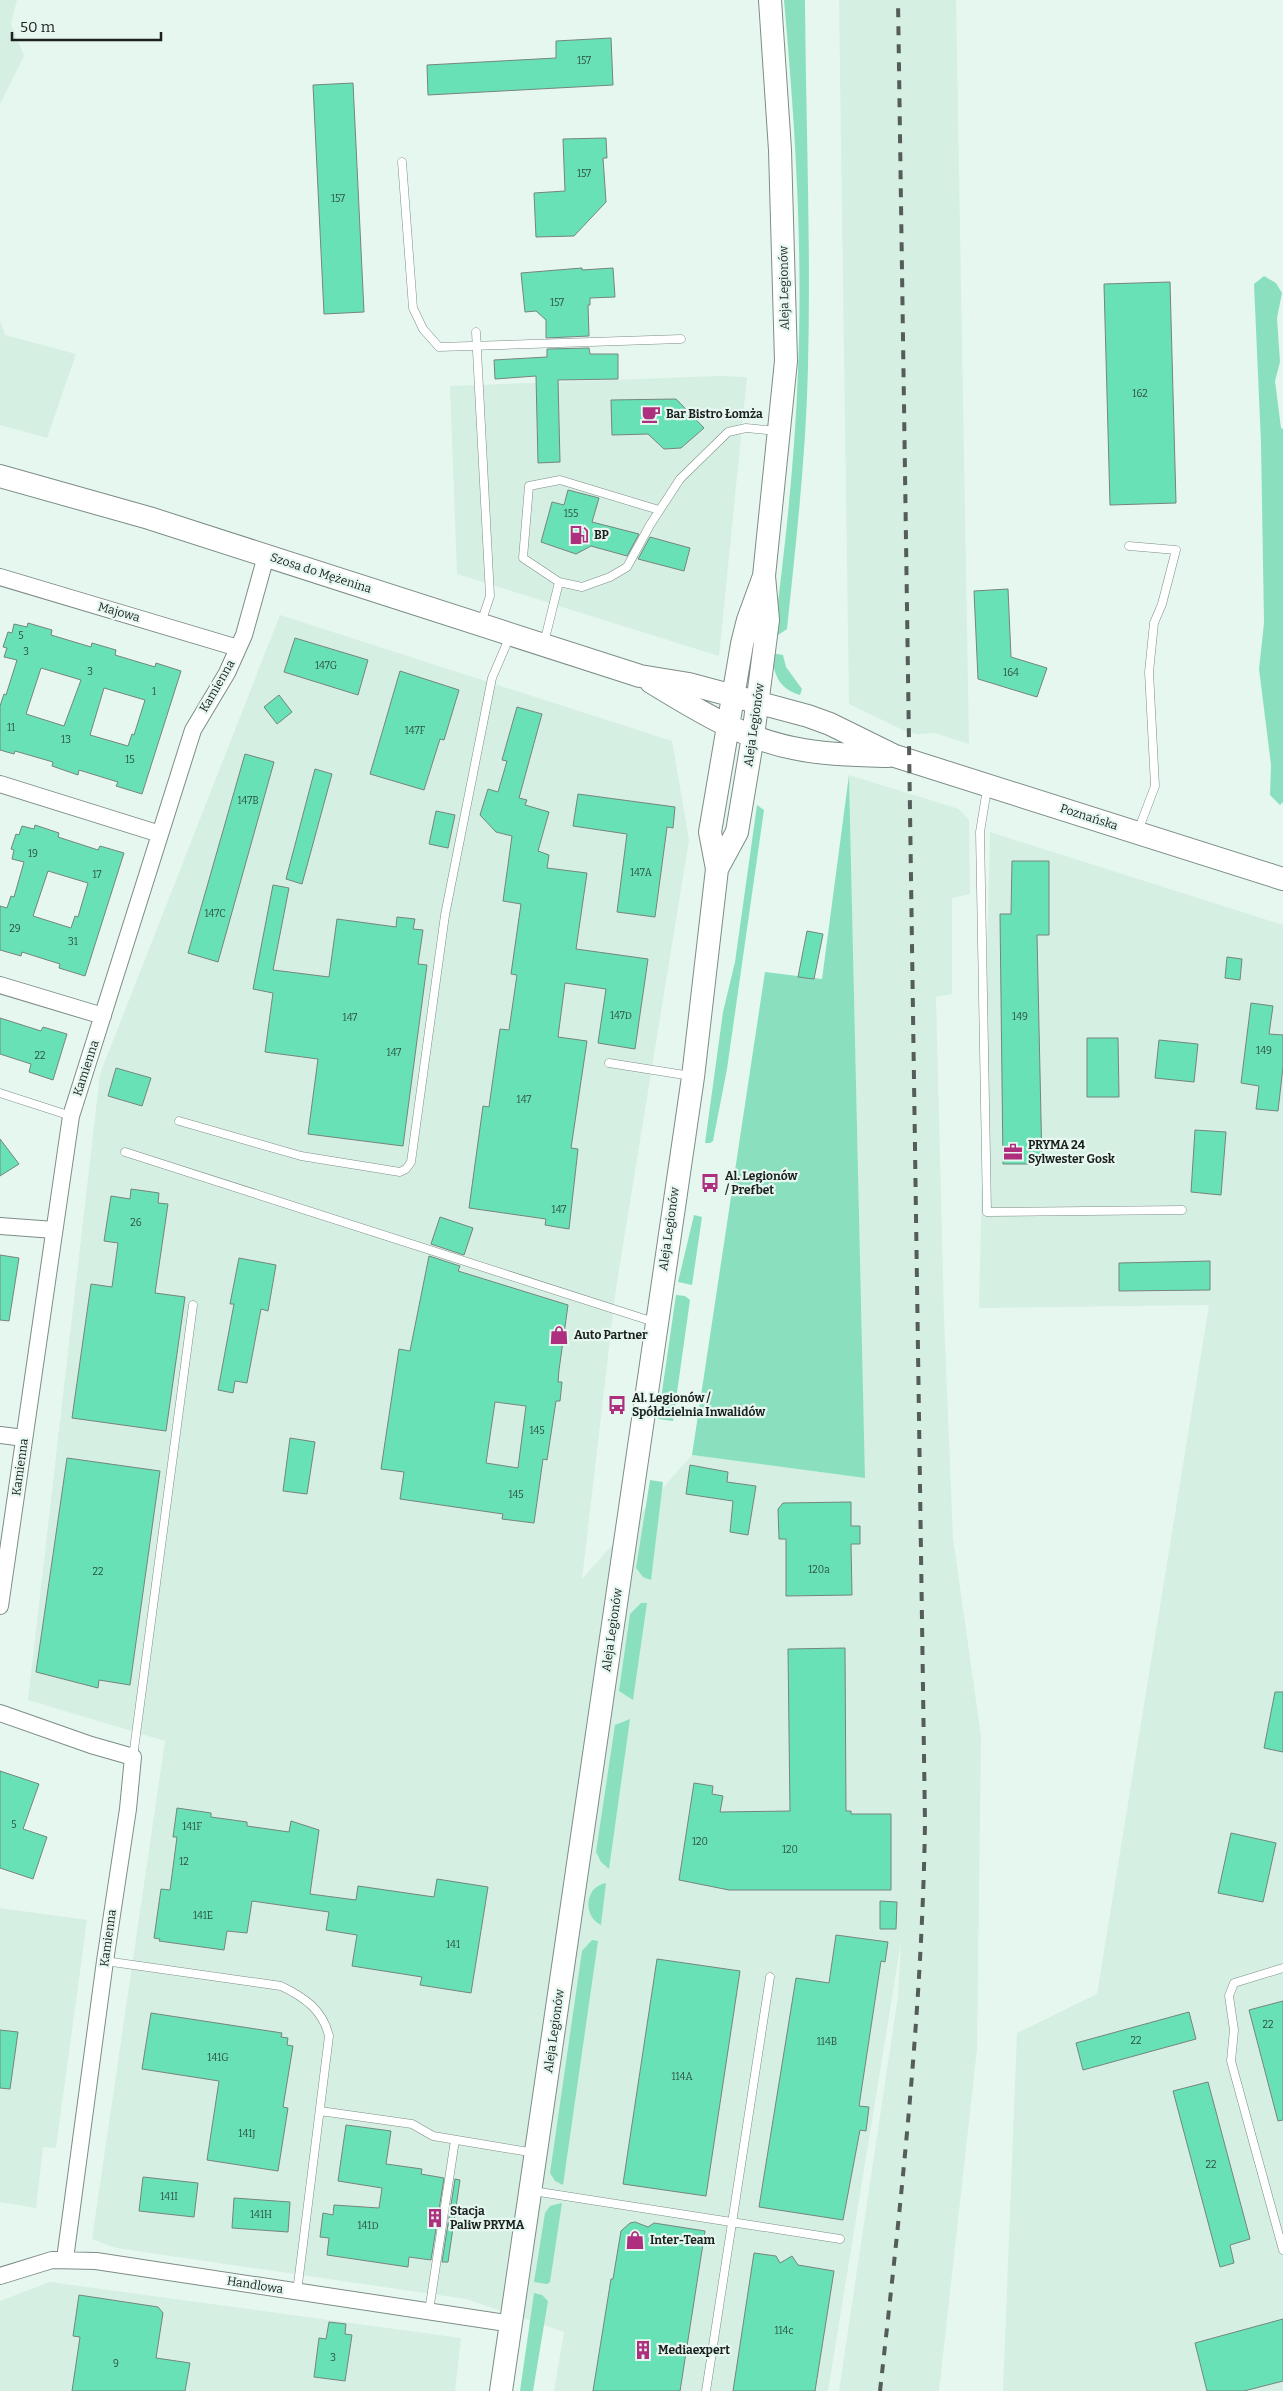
<svg xmlns="http://www.w3.org/2000/svg" width="1283" height="2391" font-family="Bitter,serif">
<rect width="100%" height="100%" fill="#e6f7f0"/>
<path fill="#d5efe3" d="M 0,0 L 17,0 L 11,24 L 24,56 L 0,104 Z
M 839,0 L 956,0 L 969,744 L 934,733 L 917,734 L 905,731 L 849,704 Z
M 0,321 L 5,335 L 76,354 L 47,438 L 0,425 Z
M 719,376 L 747,377 L 719,656 L 457,574 L 450,386 Z
M 280,615 L 672,741 L 689,840 L 616,1288 L 582,1579 L 692,1455 L 865,1478 L 849,775 L 959,809 L 969,820 L 970,894 L 952,898 L 952,994 L 936,997 L 944,1318 L 953,1538 L 981,1736 L 977,2049 L 939,2391 L 839,2391 L 898,1996 L 901,1942 L 828,2391 L 554,2391 L 564,2332 L 466,2299 L 116,2248 L 92,2239 L 165,1741 L 28,1700 L 100,1074 Z
M 990,832 L 1283,925 L 1283,2391 L 1003,2391 L 1017,2033 L 1097,1994 L 1209,1305 L 979,1308 Z
M 0,1908 L 87,1920 L 56,2148 L 43,2147 L 36,2208 L 0,2202 Z
M 50,2282 L 461,2338 L 455,2391 L 0,2391 L 0,2301 Z"/>
<path fill="#8ae0be" d="M 784,0 L 805,0 L 805,4 C 806,125 811,247 808,368 C 806,455 796,542 787,629 L 778,635 L 774,635 C 785,547 795,459 798,371 C 803,247 795,123 784,0 Z
M 1264,276 L 1276,283 L 1282,293 L 1277,318 L 1280,362 L 1275,381 L 1281,428 L 1283,429 L 1283,802 L 1280,805 L 1270,795 L 1271,765 L 1259,669 L 1264,623 L 1261,443 L 1254,284 Z
M 772,653 L 783,655 L 786,667 L 802,689 L 800,695 C 779,689 773,674 772,653 Z
M 849,775 L 865,1478 L 692,1455 L 765,972 L 822,979 Z
M 757,805 L 764,810 L 727,1069 L 713,1141 L 710,1143 L 705,1143 L 723,1012 L 735,962 Z
M 694,1215 L 702,1217 L 692,1285 L 678,1282 Z
M 676,1295 L 685,1296 L 690,1300 L 673,1421 L 658,1419 Z
M 650,1480 L 663,1482 L 651,1580 L 643,1577 L 636,1568 Z
M 641,1603 L 647,1603 L 633,1700 L 619,1691 L 630,1614 Z
M 630,1719 L 609,1869 L 601,1862 L 596,1852 L 615,1725 Z
M 606,1883 L 601,1925 C 582,1916 585,1886 606,1883 Z
M 592,1940 L 598,1941 L 563,2185 L 555,2181 L 550,2173 L 582,1951 Z
M 562,2203 L 550,2282 L 547,2284 L 534,2282 L 545,2213 L 550,2206 Z
M 534,2293 L 542,2295 L 548,2301 L 533,2391 L 520,2391 Z"/>
<path fill="#69e1b7" stroke="#75857e" fill-rule="evenodd" d="M 611,38 L 613,85 L 428,95 L 427,65 L 556,58 L 556,41 Z
M 353,83 L 364,312 L 324,314 L 313,85 Z
M 606,138 L 607,158 L 603,158 L 606,202 L 574,236 L 536,237 L 534,193 L 565,191 L 563,139 Z
M 582,268 L 582,270 L 613,268 L 615,297 L 590,298 L 590,305 L 588,305 L 589,336 L 546,338 L 546,320 L 536,311 L 525,312 L 521,273 Z
M 1170,282 L 1176,503 L 1110,505 L 1104,284 Z
M 589,348 L 590,354 L 618,354 L 618,379 L 558,380 L 560,462 L 538,463 L 536,376 L 495,379 L 494,360 L 547,357 L 547,349 Z
M 676,399 L 704,428 L 681,448 L 664,449 L 648,434 L 612,435 L 611,400 Z
M 568,490 L 599,498 L 592,522 L 639,534 L 627,556 L 591,546 L 576,554 L 541,542 L 552,502 L 564,505 Z
M 650,537 L 690,548 L 684,571 L 638,559 Z
M 1008,589 L 1011,657 L 1047,668 L 1037,697 L 978,679 L 974,591 Z
M 28,623 L 52,630 L 51,635 L 91,647 L 92,643 L 116,650 L 115,655 L 155,667 L 156,663 L 181,671 L 142,794 L 116,786 L 118,782 L 79,770 L 78,775 L 52,766 L 53,762 L 15,751 L 14,754 L 0,750 L 0,706 L 4,694 L 6,695 L 17,660 L 4,657 L 7,648 L 3,647 L 8,632 L 12,633 L 14,624 L 27,627 ZM 41,668 L 81,680 L 64,726 L 26,714 ZM 104,688 L 145,700 L 134,735 L 132,734 L 128,746 L 90,735 Z
M 295,638 L 368,660 L 358,695 L 284,672 Z
M 400,671 L 459,690 L 444,740 L 440,739 L 424,790 L 370,774 Z
M 279,695 L 292,712 L 277,724 L 264,707 Z
M 517,707 L 542,714 L 519,798 L 527,800 L 525,805 L 549,812 L 538,851 L 549,855 L 547,868 L 587,873 L 576,949 L 648,959 L 635,1049 L 598,1043 L 606,989 L 565,983 L 558,1037 L 587,1041 L 571,1148 L 578,1149 L 569,1229 L 545,1225 L 546,1219 L 469,1208 L 483,1106 L 489,1107 L 500,1029 L 509,1030 L 517,975 L 511,974 L 521,904 L 503,901 L 512,836 L 496,832 L 480,815 L 488,789 L 498,792 L 507,761 L 502,760 Z
M 245,754 L 274,762 L 218,962 L 188,953 Z
M 315,769 L 332,774 L 302,884 L 286,879 Z
M 578,794 L 675,807 L 673,828 L 667,827 L 655,917 L 617,912 L 627,834 L 573,826 Z
M 436,811 L 455,815 L 448,848 L 429,844 Z
M 35,825 L 59,833 L 58,837 L 98,850 L 100,846 L 124,853 L 85,976 L 59,968 L 60,964 L 22,952 L 21,956 L 0,950 L 0,906 L 7,908 L 11,896 L 14,897 L 24,862 L 12,859 L 14,850 L 11,849 L 16,834 L 19,835 L 22,826 L 34,829 ZM 48,871 L 88,883 L 78,917 L 75,916 L 71,928 L 33,916 Z
M 1012,861 L 1049,861 L 1049,935 L 1037,935 L 1042,1164 L 1003,1164 L 1000,914 L 1011,914 Z
M 273,885 L 289,888 L 273,970 L 329,977 L 337,919 L 396,927 L 397,917 L 415,919 L 413,929 L 423,930 L 418,964 L 427,965 L 403,1146 L 308,1134 L 318,1059 L 265,1052 L 273,993 L 253,989 Z
M 807,931 L 823,934 L 814,979 L 798,977 Z
M 1227,957 L 1242,959 L 1240,980 L 1225,978 Z
M 1251,1003 L 1273,1006 L 1269,1034 L 1283,1035 L 1283,1067 L 1278,1111 L 1256,1109 L 1259,1086 L 1241,1083 Z
M 0,1018 L 41,1031 L 43,1027 L 67,1034 L 53,1080 L 29,1072 L 31,1064 L 0,1054 Z
M 1087,1038 L 1118,1038 L 1119,1097 L 1087,1097 Z
M 1159,1040 L 1198,1044 L 1194,1082 L 1155,1078 Z
M 116,1068 L 151,1078 L 142,1106 L 108,1096 Z
M 1195,1130 L 1226,1132 L 1221,1195 L 1191,1192 Z
M 0,1139 L 19,1164 L 0,1176 Z
M 131,1189 L 159,1193 L 158,1203 L 168,1204 L 155,1293 L 185,1297 L 166,1431 L 72,1418 L 91,1284 L 112,1287 L 118,1243 L 104,1241 L 111,1196 L 130,1199 Z
M 440,1217 L 473,1228 L 464,1255 L 431,1244 Z
M 0,1255 L 19,1258 L 9,1321 L 0,1320 Z
M 429,1256 L 460,1266 L 458,1271 L 568,1305 L 559,1370 L 558,1382 L 562,1382 L 560,1401 L 556,1401 L 547,1460 L 543,1459 L 534,1523 L 502,1519 L 503,1514 L 400,1499 L 404,1472 L 381,1469 L 399,1349 L 410,1351 ZM 495,1402 L 526,1406 L 518,1468 L 486,1463 Z
M 239,1258 L 276,1265 L 268,1311 L 261,1309 L 247,1383 L 235,1381 L 233,1393 L 218,1390 L 234,1304 L 230,1304 Z
M 1210,1261 L 1210,1290 L 1119,1291 L 1119,1263 Z
M 290,1438 L 315,1442 L 307,1494 L 283,1491 Z
M 67,1458 L 160,1471 L 130,1685 L 99,1680 L 98,1688 L 36,1672 Z
M 690,1465 L 728,1472 L 727,1482 L 756,1486 L 748,1535 L 730,1532 L 733,1501 L 686,1494 Z
M 851,1502 L 851,1526 L 860,1526 L 860,1544 L 851,1544 L 852,1595 L 786,1596 L 786,1539 L 779,1539 L 778,1509 L 783,1503 Z
M 845,1648 L 846,1811 L 851,1811 L 851,1814 L 891,1814 L 891,1890 L 729,1890 L 679,1880 L 694,1783 L 713,1786 L 712,1794 L 723,1796 L 720,1812 L 790,1811 L 788,1649 Z
M 1275,1692 L 1283,1692 L 1283,1752 L 1264,1748 Z
M 0,1771 L 39,1784 L 23,1829 L 47,1837 L 33,1879 L 0,1868 Z
M 177,1808 L 211,1813 L 211,1817 L 247,1822 L 247,1826 L 289,1832 L 291,1821 L 319,1830 L 310,1894 L 356,1900 L 358,1886 L 434,1897 L 437,1879 L 488,1887 L 471,1993 L 420,1985 L 422,1977 L 352,1966 L 357,1935 L 326,1930 L 329,1912 L 252,1901 L 247,1933 L 227,1931 L 224,1950 L 159,1941 L 160,1939 L 154,1938 L 161,1889 L 170,1890 L 177,1837 L 173,1837 Z
M 1231,1833 L 1276,1843 L 1263,1902 L 1218,1893 Z
M 880,1901 L 897,1902 L 896,1929 L 880,1929 Z
M 836,1935 L 888,1942 L 885,1962 L 881,1961 L 859,2106 L 869,2107 L 866,2131 L 860,2130 L 843,2220 L 759,2207 L 796,1978 L 829,1983 Z
M 657,1959 L 740,1971 L 706,2196 L 623,2184 Z
M 1283,2001 L 1283,2120 L 1278,2121 L 1249,2010 Z
M 1189,2012 L 1196,2039 L 1083,2070 L 1076,2043 Z
M 151,2013 L 282,2033 L 281,2037 L 288,2038 L 287,2045 L 293,2046 L 283,2107 L 288,2108 L 278,2171 L 207,2160 L 219,2081 L 142,2069 Z
M 0,2030 L 18,2032 L 10,2089 L 0,2088 Z
M 1208,2082 L 1250,2239 L 1230,2245 L 1234,2263 L 1220,2267 L 1173,2091 Z
M 346,2125 L 391,2131 L 386,2164 L 422,2169 L 421,2174 L 444,2178 L 431,2260 L 409,2257 L 408,2267 L 327,2255 L 329,2238 L 320,2237 L 323,2213 L 333,2215 L 334,2205 L 379,2208 L 382,2188 L 338,2181 Z
M 143,2177 L 198,2183 L 194,2217 L 139,2211 Z
M 455,2179 L 460,2180 L 448,2262 L 442,2262 Z
M 234,2198 L 290,2202 L 288,2232 L 232,2228 Z
M 635,2222 L 648,2227 L 654,2223 L 705,2231 L 680,2391 L 593,2391 L 611,2279 L 613,2279 L 621,2231 L 630,2223 Z
M 754,2253 L 776,2256 L 780,2263 L 792,2256 L 798,2265 L 834,2271 L 815,2391 L 733,2391 Z
M 79,2295 L 158,2307 L 163,2313 L 156,2358 L 190,2363 L 185,2391 L 72,2391 L 80,2337 L 73,2336 Z
M 1283,2319 L 1283,2381 L 1244,2391 L 1207,2391 L 1195,2343 Z
M 329,2322 L 346,2324 L 345,2334 L 352,2335 L 345,2381 L 314,2377 L 319,2338 L 326,2339 Z"/>
<g fill="none" stroke-linecap="round" stroke-linejoin="round">
<g stroke="#7d8d86" stroke-width="9">
<path id="service" d="M 402,162 L 413,308 L 423,329 L 439,347 L 681,339
M 476,332 L 490,596 L 481,623
M 659,510 L 560,480 L 529,486 L 523,558 L 559,582 L 582,587 L 610,577 L 627,567 L 650,525 L 680,479 L 728,432 L 746,428 L 776,431
M 1129,546 L 1176,550 L 1162,604 L 1154,623 L 1149,672 L 1155,786 L 1138,831
M 544,643 L 559,582
M 987,789 L 980,832 L 987,1212 L 1182,1210
M 609,1063 L 691,1076
M 0,1093 L 71,1116
M 179,1121 L 301,1156 L 400,1172 L 406,1169 L 411,1162 L 445,915 L 492,678 L 510,636
M 125,1152 L 654,1322
M 133,1757 L 193,1305
M 105,1961 L 281,1986 C 304,1997 323,2010 329,2036 L 297,2292
M 1283,1968 L 1234,1983 L 1229,1996 L 1234,2030 L 1231,2061 L 1283,2250
M 320,2111 L 412,2124 L 433,2136 L 535,2153
M 533,2191 L 840,2239
M 429,2311 L 455,2140
M 706,2391 L 770,1977"/>
</g>
<g stroke="#7d8d86" stroke-width="18">
<path id="minor" d="M 0,577 L 238,648
M 0,784 L 160,834
M 0,985 L 103,1016
M 0,1226 L 54,1230
M 0,1435 L 24,1438
M 0,1606 L 71,1116 L 193,730 L 227,673 L 244,635 L 266,556
M 0,1713 L 91,1745 L 133,1757 L 128,1809 L 105,1961 L 65,2259
M 0,2276 L 52,2260 L 96,2261 L 512,2324"/>
</g>
<g stroke="#7d8d86" stroke-width="24">
<path id="secondary" d="M 0,476 L 149,518 L 640,676 L 689,684 L 808,716 L 830,724 L 895,756 L 1283,879
M 651,682 C 695,709 742,738 793,748 C 824,755 857,755 889,756
M 717,869 L 737,832 L 753,736 L 768,620 L 764,576 L 786,361 L 780,150 L 770,0
M 501,2391 L 693,1077 L 717,869 L 710,832 L 742,644 L 748,620 L 764,576"/>
</g>
<use href="#service" stroke="#fff" stroke-width="8"/>
<use href="#minor" stroke="#fff" stroke-width="16"/>
<use href="#secondary" stroke="#fff" stroke-width="22"/>
<path stroke="#545d59" stroke-width="4" stroke-dasharray="9 9" stroke-linecap="butt" d="M 880,2391 C 901,2202 922,2013 925,1823 L 898,0"/>
</g>
<defs>
<g id="cafe-bare" transform="scale(1.5)"><path d="M-5.5-4.5H6V0H3Q3 3.5 0 3.5H-2.5Q-5.5 3.5-5.5 0ZM3-3.2v2h1.7v-2ZM-6 4.5H4V6H-6Z" fill="#ae2f7d" stroke="#e6f7f0" stroke-width="2.5" paint-order="stroke"/></g>
<g id="fuel-bare" transform="scale(1.5)"><path d="M-5.5-6h7V0h2V4h1.3V-2.5L3-4.5l.8-.8L6-3V5H2.5V1h-1V6h-7ZM-4.2-4.7v3.2H.2V-4.7Z" fill="#ae2f7d" stroke="#e6f7f0" stroke-width="2.5" paint-order="stroke"/></g>
<g id="office-bare" transform="scale(1.5)"><path d="M-6-3h4V-5.5h4V-3h4V5H-6ZM-1-4.5V-3h2v-1.5ZM-6 0V1H6V0Z" fill="#ae2f7d" stroke="#e6f7f0" stroke-width="2.5" paint-order="stroke"/></g>
<g id="bus-bare" transform="scale(1.5)"><path d="M-5-6H5V4H4V6H2V4H-2V6H-4V4H-5ZM-3.5-4V0h7V-4ZM-3.5 1.2v1.5H-2V1.2ZM2 1.2v1.5H3.5V1.2Z" fill="#ae2f7d" stroke="#e6f7f0" stroke-width="2.5" paint-order="stroke"/></g>
<g id="shop-bare" transform="scale(1.5)"><path d="M-5-2.5h2.3a2.7 3.5 0 0 1 5.4 0H5L5.5 6h-11ZM-1.5-2.5h3a1.5 2.3 0 0 0-3 0Z" fill="#ae2f7d" stroke="#e6f7f0" stroke-width="2.5" paint-order="stroke"/></g>
<g id="building-bare" transform="scale(1.5)"><path d="M-4-6H4V6H1V3H-1V6H-4ZM-2.5-4.3h1.7v1.8h-1.7ZM.8-4.3h1.7v1.8H.8ZM-2.5-1h1.7V.8h-1.7ZM.8-1h1.7V.8H.8Z" fill="#ae2f7d" stroke="#e6f7f0" stroke-width="2.5" paint-order="stroke"/></g>
</defs>
<g fill-rule="evenodd">
<use href="#cafe-bare" x="651" y="414"/>
<use href="#fuel-bare" x="579" y="535"/>
<use href="#office-bare" x="1013" y="1152"/>
<use href="#bus-bare" x="710" y="1183"/>
<use href="#shop-bare" x="559" y="1335"/>
<use href="#bus-bare" x="617" y="1405"/>
<use href="#building-bare" x="435" y="2218"/>
<use href="#shop-bare" x="635" y="2240"/>
<use href="#building-bare" x="643" y="2350"/>
</g>
<g text-anchor="middle" dominant-baseline="central" stroke-width="4.5" stroke-linejoin="round" paint-order="stroke">
<g font-size="10" fill="#2e5145">
<text x="584" y="61">157</text>
<text x="584" y="174">157</text>
<text x="338" y="199">157</text>
<text x="557" y="303">157</text>
<text x="1140" y="394">162</text>
<text x="571" y="514">155</text>
<text x="21" y="636">5</text>
<text x="26" y="652">3</text>
<text x="326" y="666">147G</text>
<text x="90" y="672">3</text>
<text x="1011" y="673">164</text>
<text x="154" y="692">1</text>
<text x="11" y="728">11</text>
<text x="415" y="731">147F</text>
<text x="66" y="740">13</text>
<text x="130" y="760">15</text>
<text x="248" y="801">147B</text>
<text x="33" y="854">19</text>
<text x="641" y="873">147A</text>
<text x="97" y="875">17</text>
<text x="215" y="914">147C</text>
<text x="15" y="929">29</text>
<text x="73" y="942">31</text>
<text x="621" y="1016">147D</text>
<text x="1020" y="1017">149</text>
<text x="350" y="1018">147</text>
<text x="1264" y="1051">149</text>
<text x="394" y="1053">147</text>
<text x="40" y="1056">22</text>
<text x="524" y="1100">147</text>
<text x="559" y="1210">147</text>
<text x="136" y="1223">26</text>
<text x="537" y="1431">145</text>
<text x="516" y="1495">145</text>
<text x="819" y="1570">120a</text>
<text x="98" y="1572">22</text>
<text x="14" y="1825">5</text>
<text x="192" y="1827">141F</text>
<text x="700" y="1842">120</text>
<text x="790" y="1850">120</text>
<text x="184" y="1862">12</text>
<text x="203" y="1916">141E</text>
<text x="453" y="1945">141</text>
<text x="1268" y="2025">22</text>
<text x="1136" y="2041">22</text>
<text x="827" y="2042">114B</text>
<text x="218" y="2058">141G</text>
<text x="682" y="2077">114A</text>
<text x="247" y="2134">141J</text>
<text x="1211" y="2165">22</text>
<text x="169" y="2197">141I</text>
<text x="261" y="2215">141H</text>
<text x="368" y="2226">141D</text>
<text x="784" y="2331">114c</text>
<text x="333" y="2358">3</text>
<text x="116" y="2364">9</text>
</g>
<g font-size="12" fill="#1b211f" stroke="#e6f7f0">
<text transform="translate(784 288) rotate(-91)">Aleja Legionów</text>
<text transform="translate(321 573) rotate(18)">Szosa do Mężenina</text>
<text transform="translate(119 612) rotate(16)">Majowa</text>
<text transform="translate(217 686) rotate(-60)">Kamienna</text>
<text transform="translate(754 725) rotate(-82)">Aleja Legionów</text>
<text transform="translate(1089 817) rotate(18)">Poznańska</text>
<text transform="translate(86 1068) rotate(-72)">Kamienna</text>
<text transform="translate(669 1229) rotate(-82)">Aleja Legionów</text>
<text transform="translate(20 1467) rotate(-82)">Kamienna</text>
<text transform="translate(612 1630) rotate(-82)">Aleja Legionów</text>
<text transform="translate(108 1938) rotate(-82)">Kamienna</text>
<text transform="translate(554 2031) rotate(-82)">Aleja Legionów</text>
<text transform="translate(255 2285) rotate(9)">Handlowa</text>
</g>
<g font-size="12" font-weight="bold" fill="#1b211f" stroke="#e6f7f0" text-anchor="start">
<text x="666" y="414">Bar Bistro Łomża</text>
<text x="594" y="535">BP</text>
<text x="1028" y="1145">PRYMA 24<tspan x="1028" dy="14">Sylwester Gosk</tspan></text>
<text x="725" y="1176">Al. Legionów<tspan x="725" dy="14">/ Prefbet</tspan></text>
<text x="574" y="1335">Auto Partner</text>
<text x="632" y="1398">Al. Legionów /<tspan x="632" dy="14">Spółdzielnia Inwalidów</tspan></text>
<text x="450" y="2211">Stacja<tspan x="450" dy="14">Paliw PRYMA</tspan></text>
<text x="650" y="2240">Inter-Team</text>
<text x="658" y="2350">Mediaexpert</text>
</g>
</g>
<path d="M12 32v8h149v-8" fill="none" stroke="#1b211f" stroke-width="2.5"/>
<text x="20" y="32" font-size="15" fill="#1b211f" stroke="#e6f7f0" stroke-width="4" paint-order="stroke">50 m</text>
</svg>
